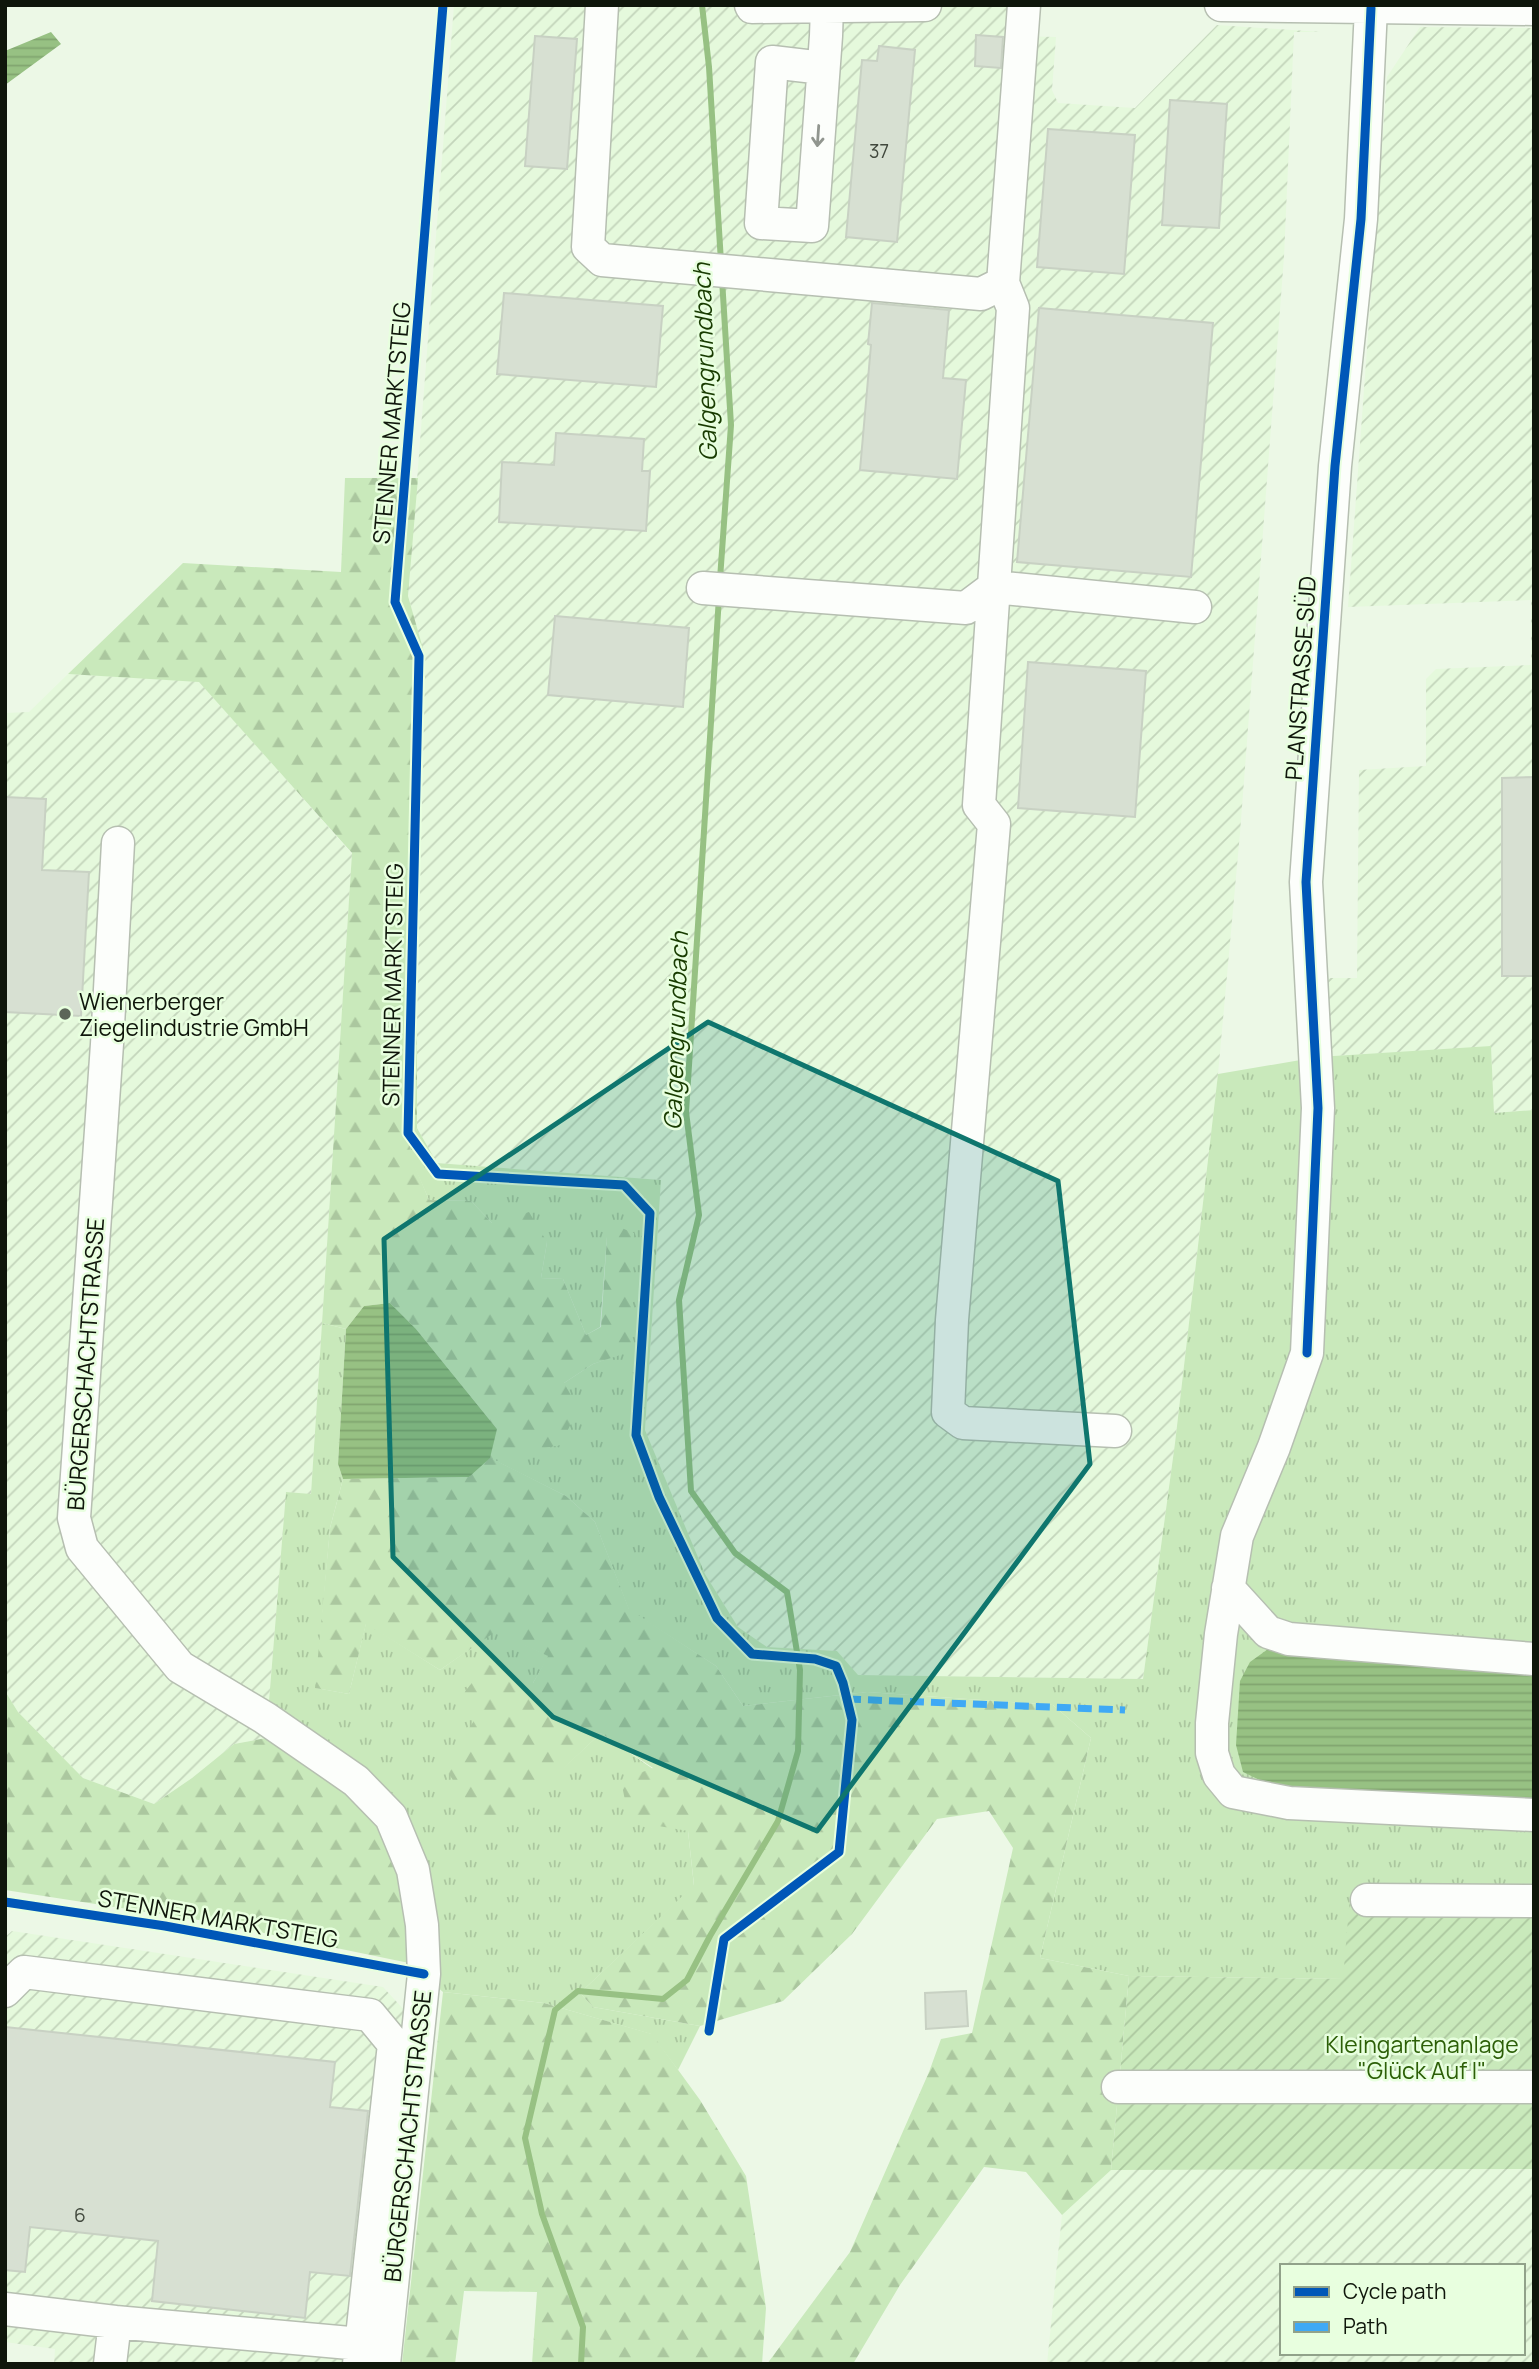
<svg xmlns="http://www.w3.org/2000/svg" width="1539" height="2369" font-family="Manrope,sans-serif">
<defs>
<pattern id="industrial-furrows" width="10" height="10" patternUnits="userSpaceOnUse" patternTransform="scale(1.75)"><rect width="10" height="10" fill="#e5f9dc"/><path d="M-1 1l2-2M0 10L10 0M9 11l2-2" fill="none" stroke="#c3d5bb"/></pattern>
<pattern id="grass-tufts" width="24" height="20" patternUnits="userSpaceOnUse" patternTransform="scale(1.75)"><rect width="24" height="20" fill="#c9e9bb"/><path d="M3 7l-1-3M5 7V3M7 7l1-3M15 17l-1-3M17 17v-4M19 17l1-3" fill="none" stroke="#abc79f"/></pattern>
<pattern id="forest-firs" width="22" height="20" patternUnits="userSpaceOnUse" patternTransform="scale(1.75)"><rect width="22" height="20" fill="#c9e9bb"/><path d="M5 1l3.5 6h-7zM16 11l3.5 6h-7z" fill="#abc79f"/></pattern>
<pattern id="garden-furrows" width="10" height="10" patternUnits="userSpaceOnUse" patternTransform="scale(1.75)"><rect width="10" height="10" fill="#c9e9bb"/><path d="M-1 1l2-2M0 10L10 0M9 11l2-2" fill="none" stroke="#abc79f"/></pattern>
<pattern id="water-rules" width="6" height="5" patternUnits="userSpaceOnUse" patternTransform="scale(1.75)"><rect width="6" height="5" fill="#97c183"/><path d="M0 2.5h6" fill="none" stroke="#81a570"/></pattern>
</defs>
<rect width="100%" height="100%" fill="#ecf8e6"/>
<path fill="url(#industrial-furrows)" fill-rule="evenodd" d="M 454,5 L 1012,5 L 1013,36 L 1056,37 L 1052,90 L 1058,103 L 1135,108 L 1217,25 L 1321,32 L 1294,32 L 1284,257 L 1240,833 L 1218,1074 L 1175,1443 L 1143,1679 L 857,1675 L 837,1651 L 767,1647 L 738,1627 L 705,1574 L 645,1430 L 661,1180 L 437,1163 L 417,1128 L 417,951 L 424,653 L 408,596 Z
M 1420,27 L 1534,28 L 1534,1110 L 1494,1113 L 1491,1047 L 1318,1057 L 1323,978 L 1357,978 L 1359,770 L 1426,766 L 1426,679 L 1436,669 L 1531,665 L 1531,600 L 1348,607 L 1387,77 Z
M 68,674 L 199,681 L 352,854 L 311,1495 L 286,1492 L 266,1738 L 234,1744 L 192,1778 L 154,1804 L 83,1778 L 18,1712 L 5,1691 L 5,713 L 29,712 Z
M 12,1931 L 383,1987 L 407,2013 L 371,2364 L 54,2364 L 55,2349 L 5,2342 L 5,1937 Z
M 1534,2169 L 1534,2364 L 1047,2364 L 1062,2215 L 1111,2170 ZM 1282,2266 L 1523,2266 L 1523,2353 L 1282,2353 Z"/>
<path fill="url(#grass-tufts)" d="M 1491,1046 L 1494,1113 L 1534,1110 L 1534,1894 L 1343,1979 L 1129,1976 L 1040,1958 L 1091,1738 L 1053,1705 L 867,1692 L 743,1706 L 716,1666 L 629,1610 L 595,1522 L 566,1496 L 490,1458 L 564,1383 L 593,1364 L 632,1350 L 607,1237 L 600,1327 L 586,1335 L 563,1279 L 541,1278 L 547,1242 L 492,1223 L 471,1201 L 429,1200 L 408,1152 L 417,1128 L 437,1163 L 661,1180 L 645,1430 L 705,1574 L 738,1627 L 767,1647 L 837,1651 L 858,1675 L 1143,1679 L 1175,1443 L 1218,1074 L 1318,1057 Z
M 322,1323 L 346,1329 L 338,1464 L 343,1479 L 330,1528 L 316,1688 L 349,1694 L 366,1623 L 440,1670 L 495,1631 L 549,1656 L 533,1683 L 561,1770 L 601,1733 L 653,1769 L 688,1831 L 694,1886 L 580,1993 L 593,2007 L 700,2026 L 678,2070 L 651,2034 L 544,2003 L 443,1992 L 409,1963 L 289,1752 L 266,1738 L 286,1492 L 311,1494 Z"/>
<path fill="url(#forest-firs)" d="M 345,478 L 418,478 L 408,596 L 424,652 L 417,951 L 417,1128 L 409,1152 L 429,1200 L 471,1201 L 492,1223 L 529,1212 L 547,1242 L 541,1278 L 563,1279 L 586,1335 L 601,1327 L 607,1237 L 614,1225 L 634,1233 L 632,1351 L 593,1364 L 564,1383 L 578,1408 L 561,1445 L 491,1458 L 566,1496 L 595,1522 L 629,1609 L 716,1666 L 743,1706 L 867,1692 L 1053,1705 L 1091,1738 L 1040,1958 L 1129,1976 L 1111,2170 L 1062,2215 L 1026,2172 L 984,2167 L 900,2285 L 853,2364 L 767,2364 L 850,2252 L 929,2072 L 941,2039 L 972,2033 L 1013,1848 L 989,1811 L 937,1819 L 852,1934 L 783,2001 L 700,2026 L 593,2007 L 580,1993 L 694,1885 L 688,1831 L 629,1821 L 621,1780 L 653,1768 L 601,1733 L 492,1836 L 444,1767 L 479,1713 L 463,1694 L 487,1664 L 533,1683 L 548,1656 L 495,1632 L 440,1670 L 366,1624 L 349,1694 L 315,1688 L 330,1528 L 343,1479 L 469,1477 L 497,1429 L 416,1329 L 390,1303 L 364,1306 L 346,1329 L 322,1323 L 352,853 L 199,682 L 68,674 L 183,563 L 341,572 Z
M 5,1691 L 18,1712 L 83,1778 L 154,1804 L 192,1778 L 234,1744 L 266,1738 L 289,1752 L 367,1810 L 402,1871 L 409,1963 L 205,1921 L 5,1890 Z
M 443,1992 L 544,2003 L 652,2034 L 700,2100 L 746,2176 L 766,2308 L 762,2364 L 532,2364 L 537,2292 L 464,2291 L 455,2364 L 402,2364 Z"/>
<path fill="url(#garden-furrows)" d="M 1534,1894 L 1534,2169 L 1111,2170 L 1129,1976 L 1343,1979 L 1350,1895 Z"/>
<path fill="url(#water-rules)" d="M 51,32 L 61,44 L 5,85 L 5,51 Z
M 390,1303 L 416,1329 L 497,1429 L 490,1458 L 469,1477 L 343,1479 L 338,1464 L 346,1329 L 364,1306 Z
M 1275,1644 L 1534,1666 L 1534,1805 L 1272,1786 L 1243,1772 L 1236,1745 L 1240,1681 L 1250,1662 Z"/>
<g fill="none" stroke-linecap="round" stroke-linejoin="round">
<path stroke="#97c183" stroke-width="6" d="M 702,5 L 709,67 L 721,262
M 720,579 L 731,425 L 722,279
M 581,2364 L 583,2327 L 542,2214 L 525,2138 L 555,2010 L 578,1991 L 663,1999 L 687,1980 L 710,1936 L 778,1821 L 798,1751 L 800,1670 L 787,1592 L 735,1553 L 691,1491 L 679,1300 L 699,1215 L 686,1112 L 719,597"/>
</g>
<path fill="#d7e0d2" stroke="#c8d1c3" stroke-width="2" d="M 976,35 L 1003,37 L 1001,68 L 975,66 Z
M 535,36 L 577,39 L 567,169 L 525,166 Z
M 879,46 L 915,50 L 897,242 L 846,237 L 862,60 L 877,61 Z
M 1170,100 L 1227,104 L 1219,228 L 1162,225 Z
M 1048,129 L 1135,135 L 1124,274 L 1037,267 Z
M 504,293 L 663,306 L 656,387 L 497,374 Z
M 872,303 L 949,310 L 943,378 L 966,380 L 957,479 L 860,470 L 871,345 L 868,344 Z
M 1039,308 L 1213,323 L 1191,577 L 1017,562 Z
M 556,433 L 644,439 L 642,471 L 650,471 L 646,531 L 499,522 L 502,462 L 554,465 Z
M 555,616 L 689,628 L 683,707 L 548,695 Z
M 1028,662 L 1146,671 L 1135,817 L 1018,808 Z
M 1534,777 L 1534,976 L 1502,976 L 1502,778 Z
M 5,797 L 46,799 L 42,870 L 89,872 L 81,1016 L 5,1012 Z
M 966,1991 L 968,2026 L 926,2029 L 925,1993 Z
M 5,2027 L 335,2062 L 330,2107 L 368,2111 L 350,2276 L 310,2272 L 305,2318 L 152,2301 L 158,2241 L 30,2227 L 25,2272 L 5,2270 Z"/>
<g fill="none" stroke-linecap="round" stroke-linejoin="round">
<g stroke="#b6bfb1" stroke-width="35">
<path id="minor" d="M 602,5 L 588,247 L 602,260 L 981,294 L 1003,283
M 751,5 L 752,7 L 925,5
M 1024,5 L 1003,283 L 1013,308 L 979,805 L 994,824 L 952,1320 L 948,1412 L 963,1423 L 1115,1431
M 1221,5 L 1534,9
M 1371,8 L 1361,219 L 1335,466 L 1306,882 L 1318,1108 L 1307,1353 L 1274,1447 L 1237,1536 L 1221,1634 L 1212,1723 L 1212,1753 L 1219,1775 L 1233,1792 L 1289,1803 L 1534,1815
M 823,68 L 772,62 L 761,223 L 812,226 L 826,36 L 827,6
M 703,588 L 966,608 L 994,587 L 1195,607
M 118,843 L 107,1044 L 74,1518 L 82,1548 L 180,1667 L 265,1718 L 356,1781 L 391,1817 L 413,1870 L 422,1925 L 424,1974 L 384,2364
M 1228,1588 L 1268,1632 L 1289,1639 L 1534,1659
M 1367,1900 L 1534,1901
M 5,1991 L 24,1972 L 370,2015 L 394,2044 L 359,2364
M 1118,2087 L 1534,2087
M 5,2309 L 115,2322 L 361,2344
M 110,2364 L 115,2322"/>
</g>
<use href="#minor" stroke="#fcfefb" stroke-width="32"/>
<path stroke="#3fa9f5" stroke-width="7" stroke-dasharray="14 7" stroke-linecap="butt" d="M 847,1699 L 1125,1710"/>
<g stroke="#e8ffdf" stroke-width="13">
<path id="cycleway" d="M 443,5 L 395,602 L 419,656 L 408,1133 L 438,1174 L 624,1185 L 650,1213 L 636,1435 L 659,1497 L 717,1618 L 752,1654 L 815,1659 L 836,1666 L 843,1683 L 852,1720 L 839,1852 L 724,1939 L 709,2031
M 1307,1353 L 1318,1108 L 1306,882 L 1335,466 L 1361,219 L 1371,8
M 5,1902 L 165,1926 L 424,1974"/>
</g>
<use href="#cycleway" stroke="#0057b8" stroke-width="9"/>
</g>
<defs><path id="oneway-shaft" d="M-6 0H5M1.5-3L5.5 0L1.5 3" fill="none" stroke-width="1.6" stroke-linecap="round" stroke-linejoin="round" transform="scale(1.75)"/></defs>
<use stroke="#91968f" href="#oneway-shaft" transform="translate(818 136) rotate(94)"/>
<path fill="#0f766e" fill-opacity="0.2" stroke="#0f766e" stroke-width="5" stroke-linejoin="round" d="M 708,1022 L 1058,1181 L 1090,1464 L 817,1831 L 553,1717 L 393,1557 L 384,1239 Z"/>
<circle fill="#5c6558" stroke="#e8ffdf" stroke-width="2.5" cx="65" cy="1014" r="7"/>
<g text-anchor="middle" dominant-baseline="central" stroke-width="5" stroke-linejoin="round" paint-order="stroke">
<g font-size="19" fill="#41483d">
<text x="879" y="151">37</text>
<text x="80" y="2215">6</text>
</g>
<g font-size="23" fill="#0f160b" stroke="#e8ffdf">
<text transform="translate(391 423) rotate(-85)">STENNER MARKTSTEIG</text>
<text transform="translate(1300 678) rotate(-86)">PLANSTRASSE SÜD</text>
<text transform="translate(392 985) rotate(-89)">STENNER MARKTSTEIG</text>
<text transform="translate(85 1364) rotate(-86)">BÜRGERSCHACHTSTRASSE</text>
<text transform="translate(218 1918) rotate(10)">STENNER MARKTSTEIG</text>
<text transform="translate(407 2136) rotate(-84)">BÜRGERSCHACHTSTRASSE</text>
</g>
<g font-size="23" fill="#0f160b" stroke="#e8ffdf" text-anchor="start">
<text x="79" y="1001">Wienerberger<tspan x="79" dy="26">Ziegelindustrie GmbH</tspan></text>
</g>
<g font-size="23" fill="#2c5f07" stroke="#e8ffdf">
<text x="1422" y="2044">Kleingartenanlage<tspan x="1422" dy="26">"Glück Auf I"</tspan></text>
</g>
<g font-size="24" font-style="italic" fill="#183b00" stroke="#e8ffdf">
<text transform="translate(704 362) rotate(-92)">Galgengrundbach</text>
<text transform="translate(675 1031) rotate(-88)">Galgengrundbach</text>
</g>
</g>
<rect width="1539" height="2369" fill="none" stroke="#0f160b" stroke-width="14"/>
<rect x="1280" y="2264" width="245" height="91" fill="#e8ffdf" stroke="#91a28a" stroke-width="2"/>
<rect x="1294" y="2287" width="35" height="10" fill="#0057b8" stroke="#91a28a" stroke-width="2"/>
<text x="1343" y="2299" font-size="21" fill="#0f160b">Cycle path</text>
<rect x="1294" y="2322" width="35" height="10" fill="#3fa9f5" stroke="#91a28a" stroke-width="2"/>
<text x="1343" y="2334" font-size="21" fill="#0f160b">Path</text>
</svg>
